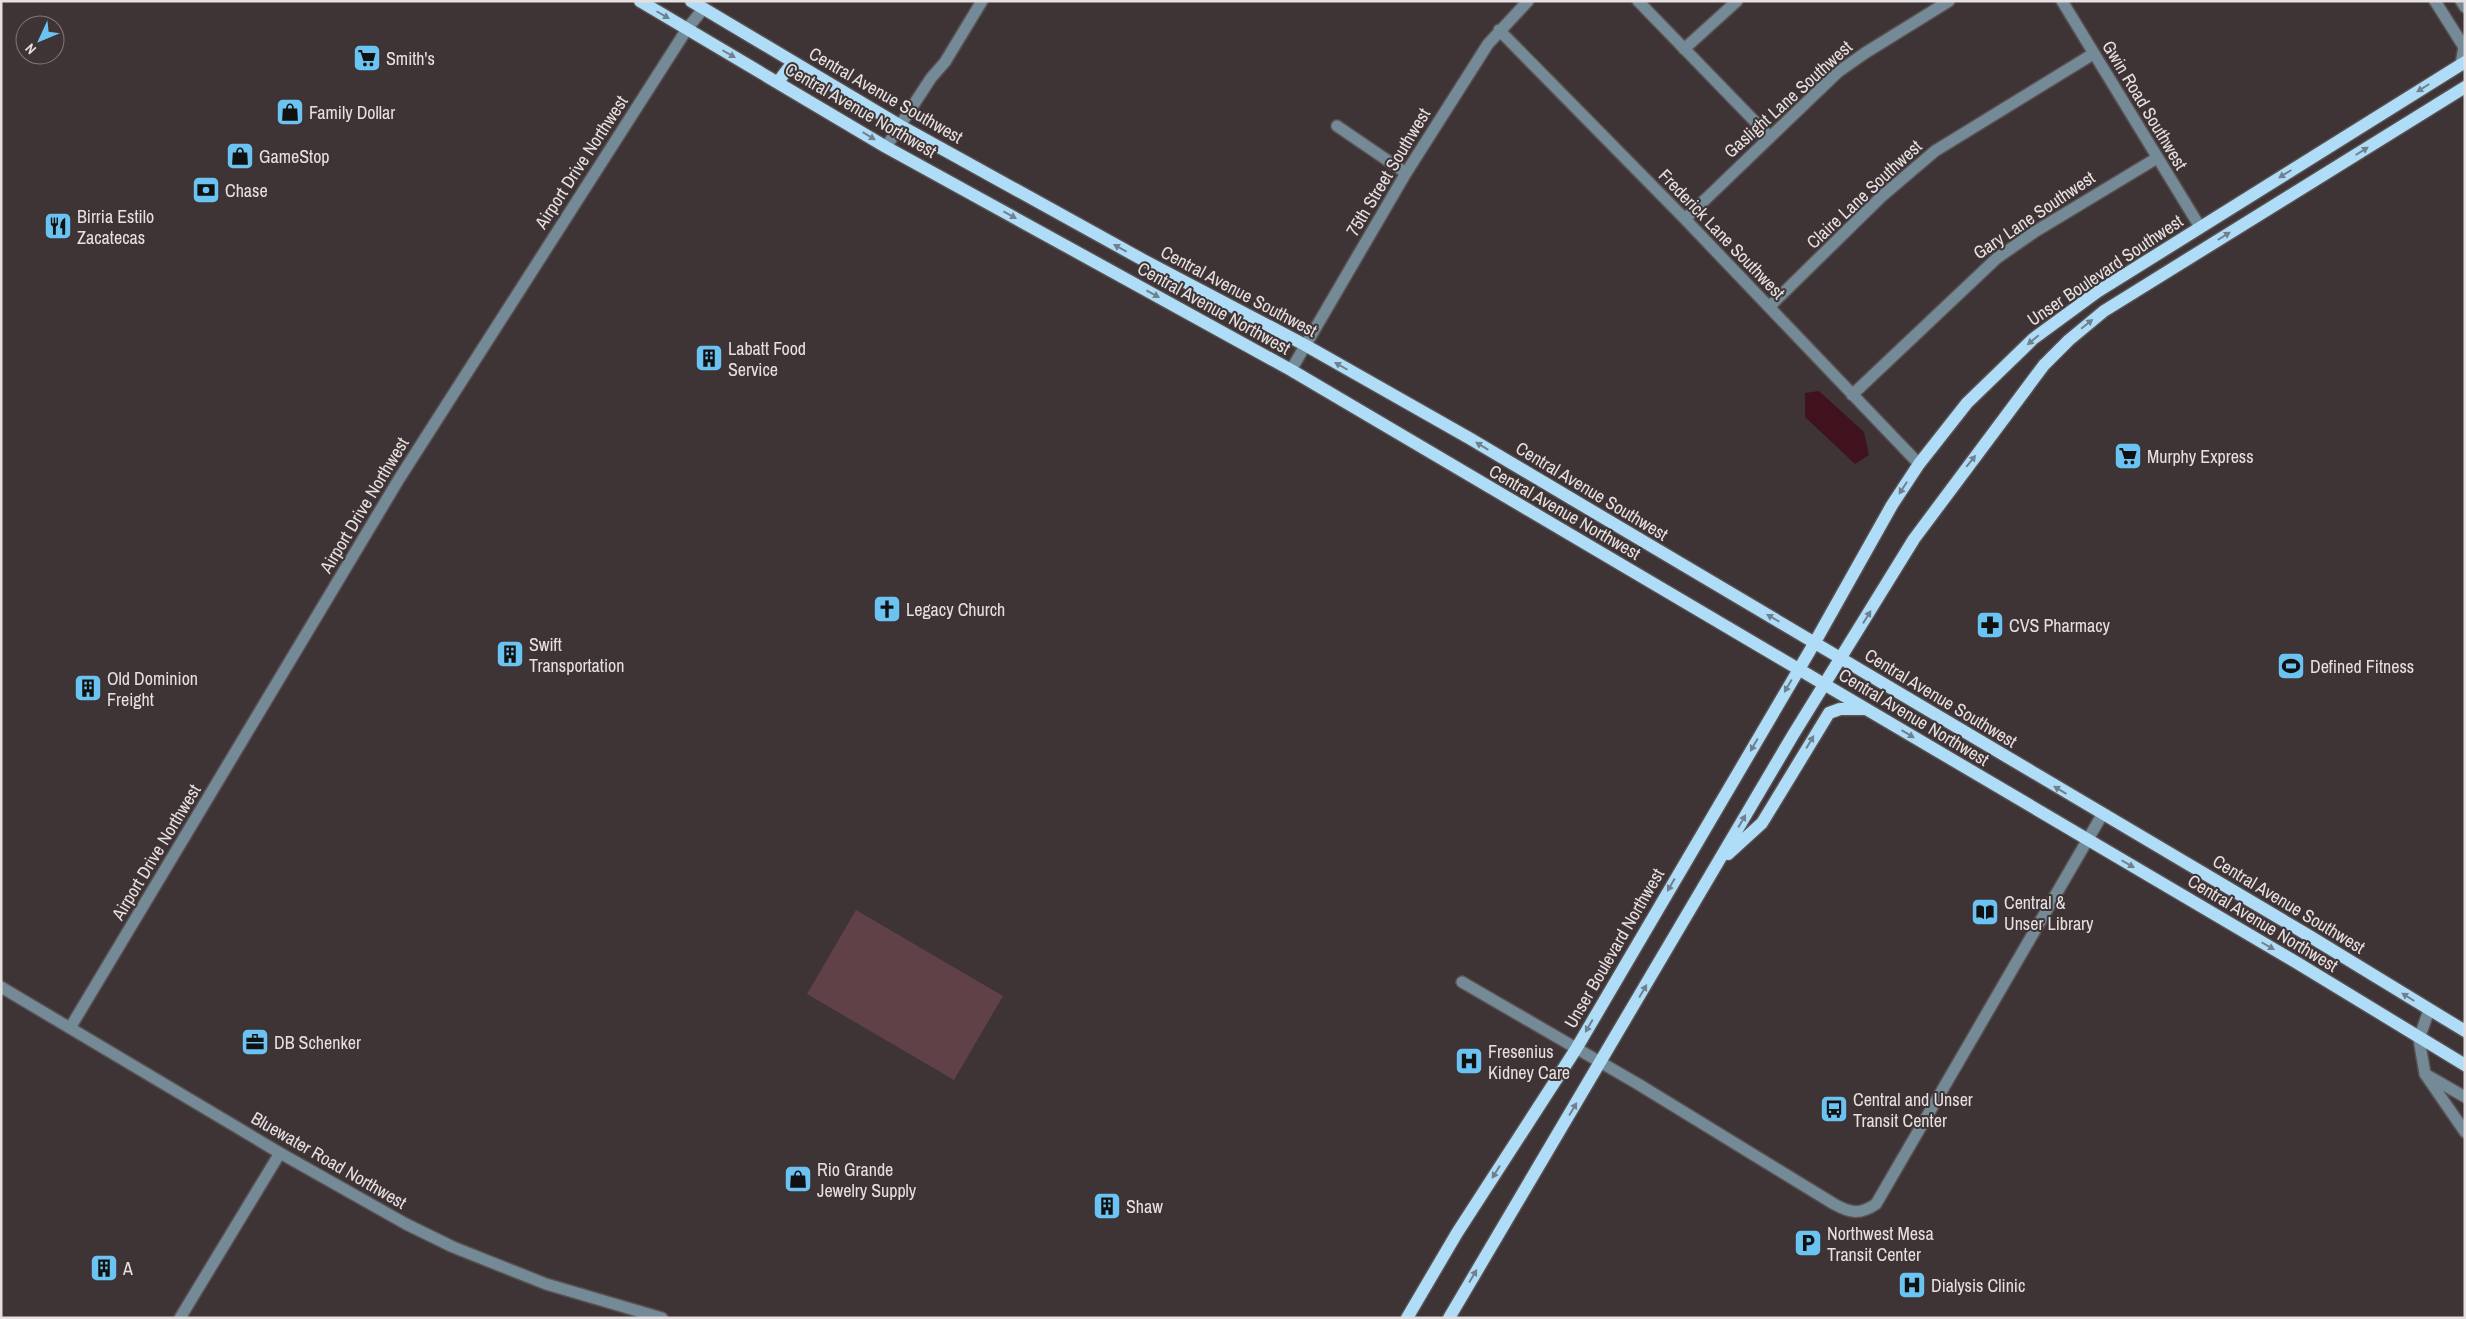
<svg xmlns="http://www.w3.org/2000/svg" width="2466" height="1319" font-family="'Archivo Narrow',sans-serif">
<rect width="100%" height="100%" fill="#3e3435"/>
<path fill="#604147" d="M 856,910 L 1003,996 L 954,1080 L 807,994 Z"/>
<path fill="#40121e" d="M 1819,391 L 1864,432 L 1869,455 L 1855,464 L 1805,417 L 1805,393 Z"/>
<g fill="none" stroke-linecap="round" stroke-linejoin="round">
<g stroke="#595051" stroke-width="14">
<path id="minor" d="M 1638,1 L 1769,136
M 2062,1 L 2200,227
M 2435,1 L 2464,47 L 2461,64
M 2461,1 L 2465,7
M 1499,30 L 1685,219 L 1919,464
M 1684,49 L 1737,1
M 1337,126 L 1406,173
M 886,147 L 931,78 L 945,62 L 982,1
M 1685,219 L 1838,72 L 1865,53 L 1949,1
M 1769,307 L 1881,197 L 1935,151 L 2093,54
M 1291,370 L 1406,173 L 1488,44 L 1528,1
M 1852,395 L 1997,258 L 2036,231 L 2157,158
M 1462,982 L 1638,1084 L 1834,1204 C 1850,1213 1860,1215 1876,1204 L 2102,815
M 1,987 L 280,1153 L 406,1224 L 453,1247 L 546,1284 L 662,1318
M 2429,1010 L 2419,1039 L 2425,1074 L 2465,1132
M 70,1028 L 399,479 L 687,29 L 703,9
M 2425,1074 L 2465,1097
M 180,1318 L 280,1153"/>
</g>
<g stroke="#595051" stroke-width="15">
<path id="major" d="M 640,1 L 886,147 L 1291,370 L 2299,964 L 2465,1065
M 691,1 L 899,125 L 1145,261 L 1305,345 L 1469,438 L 2306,934 L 2465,1031
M 778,82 L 793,62
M 1728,854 L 1762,823 L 1829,713 L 1840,709 L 1866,709
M 1407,1318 L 1457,1233 L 1576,1049 L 1815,642 L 1892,505 L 1919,464 L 1967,403 L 2033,339 L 2097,292 L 2465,62
M 1449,1318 L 1793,735 L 1914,539 L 2044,365 L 2069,340 L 2104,311 L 2465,87"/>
</g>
<use href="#minor" stroke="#748a97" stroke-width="11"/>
<use href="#major" stroke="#afddf8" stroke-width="12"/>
</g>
<defs><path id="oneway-solid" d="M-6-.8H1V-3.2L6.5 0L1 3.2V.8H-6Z" transform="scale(1.25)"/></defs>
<g fill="#71808d">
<use href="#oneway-solid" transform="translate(663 15) rotate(30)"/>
<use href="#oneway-solid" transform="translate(729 54) rotate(30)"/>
<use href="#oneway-solid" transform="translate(2423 88) rotate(148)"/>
<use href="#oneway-solid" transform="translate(869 136) rotate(31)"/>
<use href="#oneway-solid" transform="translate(2362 151) rotate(-32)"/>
<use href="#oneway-solid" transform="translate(2285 174) rotate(148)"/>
<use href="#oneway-solid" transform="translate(1010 215) rotate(29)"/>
<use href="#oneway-solid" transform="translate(2224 236) rotate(-32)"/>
<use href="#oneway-solid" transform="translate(1120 248) rotate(-151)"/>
<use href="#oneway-solid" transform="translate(1153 294) rotate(29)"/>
<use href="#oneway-solid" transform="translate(2087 324) rotate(-39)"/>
<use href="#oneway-solid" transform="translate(2033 340) rotate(140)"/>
<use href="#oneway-solid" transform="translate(1341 366) rotate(-150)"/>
<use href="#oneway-solid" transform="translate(1482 446) rotate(-149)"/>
<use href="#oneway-solid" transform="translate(1971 461) rotate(-51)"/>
<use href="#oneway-solid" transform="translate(1903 488) rotate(123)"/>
<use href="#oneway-solid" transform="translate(1867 617) rotate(-58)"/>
<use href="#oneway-solid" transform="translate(1773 618) rotate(-150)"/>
<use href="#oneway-solid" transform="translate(1788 686) rotate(120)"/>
<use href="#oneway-solid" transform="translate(1908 734) rotate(31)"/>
<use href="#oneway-solid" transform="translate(1810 742) rotate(-59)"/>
<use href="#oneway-solid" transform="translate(1754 745) rotate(120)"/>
<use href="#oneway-solid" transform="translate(2060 790) rotate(-149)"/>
<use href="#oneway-solid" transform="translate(1742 821) rotate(-60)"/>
<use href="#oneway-solid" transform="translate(2128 864) rotate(30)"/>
<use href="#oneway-solid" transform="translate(1671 885) rotate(120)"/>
<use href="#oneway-solid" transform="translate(2268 946) rotate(30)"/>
<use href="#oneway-solid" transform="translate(1643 991) rotate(-59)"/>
<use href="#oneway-solid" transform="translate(2408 997) rotate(-148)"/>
<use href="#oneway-solid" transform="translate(1589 1026) rotate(120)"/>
<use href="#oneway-solid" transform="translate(1573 1109) rotate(-59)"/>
<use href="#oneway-solid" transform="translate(1496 1172) rotate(122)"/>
<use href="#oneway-solid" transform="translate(1473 1276) rotate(-59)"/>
</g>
<defs>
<g id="supermarket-square" transform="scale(1.4375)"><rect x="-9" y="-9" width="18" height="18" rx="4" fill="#6bc3f2" stroke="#3e3435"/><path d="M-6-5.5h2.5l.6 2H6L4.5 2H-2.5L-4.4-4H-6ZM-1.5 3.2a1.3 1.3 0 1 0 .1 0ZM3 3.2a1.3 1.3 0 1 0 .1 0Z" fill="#111"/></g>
<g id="shop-square" transform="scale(1.4375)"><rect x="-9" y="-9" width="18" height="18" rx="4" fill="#6bc3f2" stroke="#3e3435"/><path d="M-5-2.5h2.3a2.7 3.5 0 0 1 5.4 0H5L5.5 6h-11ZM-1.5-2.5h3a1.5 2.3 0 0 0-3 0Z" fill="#111"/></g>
<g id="bank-square" transform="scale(1.4375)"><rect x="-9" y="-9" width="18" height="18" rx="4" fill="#6bc3f2" stroke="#3e3435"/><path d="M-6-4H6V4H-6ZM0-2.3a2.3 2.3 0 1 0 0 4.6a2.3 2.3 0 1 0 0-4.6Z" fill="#111"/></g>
<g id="restaurant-square" transform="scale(1.4375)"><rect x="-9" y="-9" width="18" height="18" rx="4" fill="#6bc3f2" stroke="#3e3435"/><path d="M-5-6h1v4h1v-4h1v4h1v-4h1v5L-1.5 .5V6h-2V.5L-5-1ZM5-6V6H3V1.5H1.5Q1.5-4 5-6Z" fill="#111"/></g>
<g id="building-square" transform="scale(1.4375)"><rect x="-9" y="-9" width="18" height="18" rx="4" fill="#6bc3f2" stroke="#3e3435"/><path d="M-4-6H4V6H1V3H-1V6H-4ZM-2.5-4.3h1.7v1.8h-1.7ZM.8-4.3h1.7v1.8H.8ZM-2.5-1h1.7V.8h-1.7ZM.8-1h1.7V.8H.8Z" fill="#111"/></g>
<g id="church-square" transform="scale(1.4375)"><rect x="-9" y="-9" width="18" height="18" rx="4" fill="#6bc3f2" stroke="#3e3435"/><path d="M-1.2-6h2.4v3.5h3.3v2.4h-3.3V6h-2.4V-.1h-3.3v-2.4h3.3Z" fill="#111"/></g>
<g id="pharmacy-square" transform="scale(1.4375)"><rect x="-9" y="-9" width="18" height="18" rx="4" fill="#6bc3f2" stroke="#3e3435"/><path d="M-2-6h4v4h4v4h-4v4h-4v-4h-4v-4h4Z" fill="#111"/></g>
<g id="stadium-square" transform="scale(1.4375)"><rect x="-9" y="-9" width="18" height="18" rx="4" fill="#6bc3f2" stroke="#3e3435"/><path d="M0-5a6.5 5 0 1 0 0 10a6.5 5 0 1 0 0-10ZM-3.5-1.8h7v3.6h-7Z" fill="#111"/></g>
<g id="library-square" transform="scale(1.4375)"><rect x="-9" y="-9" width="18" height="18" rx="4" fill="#6bc3f2" stroke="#3e3435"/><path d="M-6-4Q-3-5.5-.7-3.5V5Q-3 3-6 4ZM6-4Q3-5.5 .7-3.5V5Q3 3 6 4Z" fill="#111"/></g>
<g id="office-square" transform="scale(1.4375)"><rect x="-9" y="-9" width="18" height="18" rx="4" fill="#6bc3f2" stroke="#3e3435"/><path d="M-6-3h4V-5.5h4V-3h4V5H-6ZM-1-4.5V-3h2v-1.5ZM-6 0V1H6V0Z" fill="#111"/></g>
<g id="hospital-square" transform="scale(1.4375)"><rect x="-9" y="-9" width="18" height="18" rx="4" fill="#6bc3f2" stroke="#3e3435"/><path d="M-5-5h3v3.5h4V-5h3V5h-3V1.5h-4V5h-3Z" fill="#111"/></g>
<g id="bus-square" transform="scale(1.4375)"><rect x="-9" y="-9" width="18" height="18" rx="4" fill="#6bc3f2" stroke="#3e3435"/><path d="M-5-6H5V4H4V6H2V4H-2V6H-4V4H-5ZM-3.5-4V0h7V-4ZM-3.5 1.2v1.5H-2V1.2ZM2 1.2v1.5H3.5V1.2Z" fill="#111"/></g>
<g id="parking-square" transform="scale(1.4375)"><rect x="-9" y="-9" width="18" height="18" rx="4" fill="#6bc3f2" stroke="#3e3435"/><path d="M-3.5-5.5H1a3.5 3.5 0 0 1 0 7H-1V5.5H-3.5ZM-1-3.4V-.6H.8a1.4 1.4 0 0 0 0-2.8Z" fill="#111"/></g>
</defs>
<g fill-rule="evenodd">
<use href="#supermarket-square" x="367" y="58"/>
<use href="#shop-square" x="290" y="112"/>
<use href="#shop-square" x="240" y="156"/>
<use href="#bank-square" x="206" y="190"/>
<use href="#restaurant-square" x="58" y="226"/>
<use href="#building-square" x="709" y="358"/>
<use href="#supermarket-square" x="2128" y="456"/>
<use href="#church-square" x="887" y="609"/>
<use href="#pharmacy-square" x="1990" y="625"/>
<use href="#building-square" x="510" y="654"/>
<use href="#stadium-square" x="2291" y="666"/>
<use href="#building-square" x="88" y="688"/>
<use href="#library-square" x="1985" y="912"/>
<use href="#office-square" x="255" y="1042"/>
<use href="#hospital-square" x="1469" y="1061"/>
<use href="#bus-square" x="1834" y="1109"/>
<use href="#shop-square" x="798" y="1179"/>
<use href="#building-square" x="1107" y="1206"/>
<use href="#parking-square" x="1808" y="1243"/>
<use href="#building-square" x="104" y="1268"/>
<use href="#hospital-square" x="1912" y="1285"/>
</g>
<g text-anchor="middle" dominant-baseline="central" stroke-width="4" stroke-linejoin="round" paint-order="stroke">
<g font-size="18" fill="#e7e0e1" stroke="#3e3435" text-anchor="start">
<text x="386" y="58">Smith's</text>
<text x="309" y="112">Family Dollar</text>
<text x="259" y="156">GameStop</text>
<text x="225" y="190">Chase</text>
<text x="77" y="216">Birria Estilo<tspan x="77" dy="21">Zacatecas</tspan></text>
<text x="728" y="348">Labatt Food<tspan x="728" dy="21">Service</tspan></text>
<text x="2147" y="456">Murphy Express</text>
<text x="906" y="609">Legacy Church</text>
<text x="2009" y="625">CVS Pharmacy</text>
<text x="529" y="644">Swift<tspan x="529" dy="21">Transportation</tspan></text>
<text x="2310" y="666">Defined Fitness</text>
<text x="107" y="678">Old Dominion<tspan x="107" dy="21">Freight</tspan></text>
<text x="2004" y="902">Central &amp;<tspan x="2004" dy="21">Unser Library</tspan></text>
<text x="274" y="1042">DB Schenker</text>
<text x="1488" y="1051">Fresenius<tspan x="1488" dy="21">Kidney Care</tspan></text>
<text x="1853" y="1099">Central and Unser<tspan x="1853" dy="21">Transit Center</tspan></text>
<text x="817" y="1169">Rio Grande<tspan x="817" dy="21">Jewelry Supply</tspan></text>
<text x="1126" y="1206">Shaw</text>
<text x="1827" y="1233">Northwest Mesa<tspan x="1827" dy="21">Transit Center</tspan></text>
<text x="123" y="1268">A</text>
<text x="1931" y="1285">Dialysis Clinic</text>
</g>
<g font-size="18" fill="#e7e0e1" stroke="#3e3435">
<text transform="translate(886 95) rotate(30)">Central Avenue Southwest</text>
<text transform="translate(1788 99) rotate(-42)">Gaslight Lane Southwest</text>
<text transform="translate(2145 105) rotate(59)">Gwin Road Southwest</text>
<text transform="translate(861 110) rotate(30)">Central Avenue Northwest</text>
<text transform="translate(581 162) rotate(-57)">Airport Drive Northwest</text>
<text transform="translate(1388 172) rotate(-59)">75th Street Southwest</text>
<text transform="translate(1864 194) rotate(-43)">Claire Lane Southwest</text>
<text transform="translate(2034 215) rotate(-34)">Gary Lane Southwest</text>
<text transform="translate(1722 234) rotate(46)">Frederick Lane Southwest</text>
<text transform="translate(2105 270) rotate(-34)">Unser Boulevard Southwest</text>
<text transform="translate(1239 291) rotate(28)">Central Avenue Southwest</text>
<text transform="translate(1214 308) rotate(29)">Central Avenue Northwest</text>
<text transform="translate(1592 491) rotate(31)">Central Avenue Southwest</text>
<text transform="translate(364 505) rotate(-59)">Airport Drive Northwest</text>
<text transform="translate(1565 512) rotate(30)">Central Avenue Northwest</text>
<text transform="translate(1941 698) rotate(31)">Central Avenue Southwest</text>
<text transform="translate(1914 717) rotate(31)">Central Avenue Northwest</text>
<text transform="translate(156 852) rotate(-59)">Airport Drive Northwest</text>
<text transform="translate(2289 904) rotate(31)">Central Avenue Southwest</text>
<text transform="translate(2263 923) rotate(31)">Central Avenue Northwest</text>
<text transform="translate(1614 948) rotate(-60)">Unser Boulevard Northwest</text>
<text transform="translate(329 1160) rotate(30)">Bluewater Road Northwest</text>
</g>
</g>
<rect width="2466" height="1319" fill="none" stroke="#e7e0e1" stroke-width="5"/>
<g transform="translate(40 40) rotate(226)"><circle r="24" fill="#3e3435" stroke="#82797a"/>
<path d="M0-4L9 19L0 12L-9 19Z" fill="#6bc3f2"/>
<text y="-8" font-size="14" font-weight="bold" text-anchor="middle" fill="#e7e0e1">N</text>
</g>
</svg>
